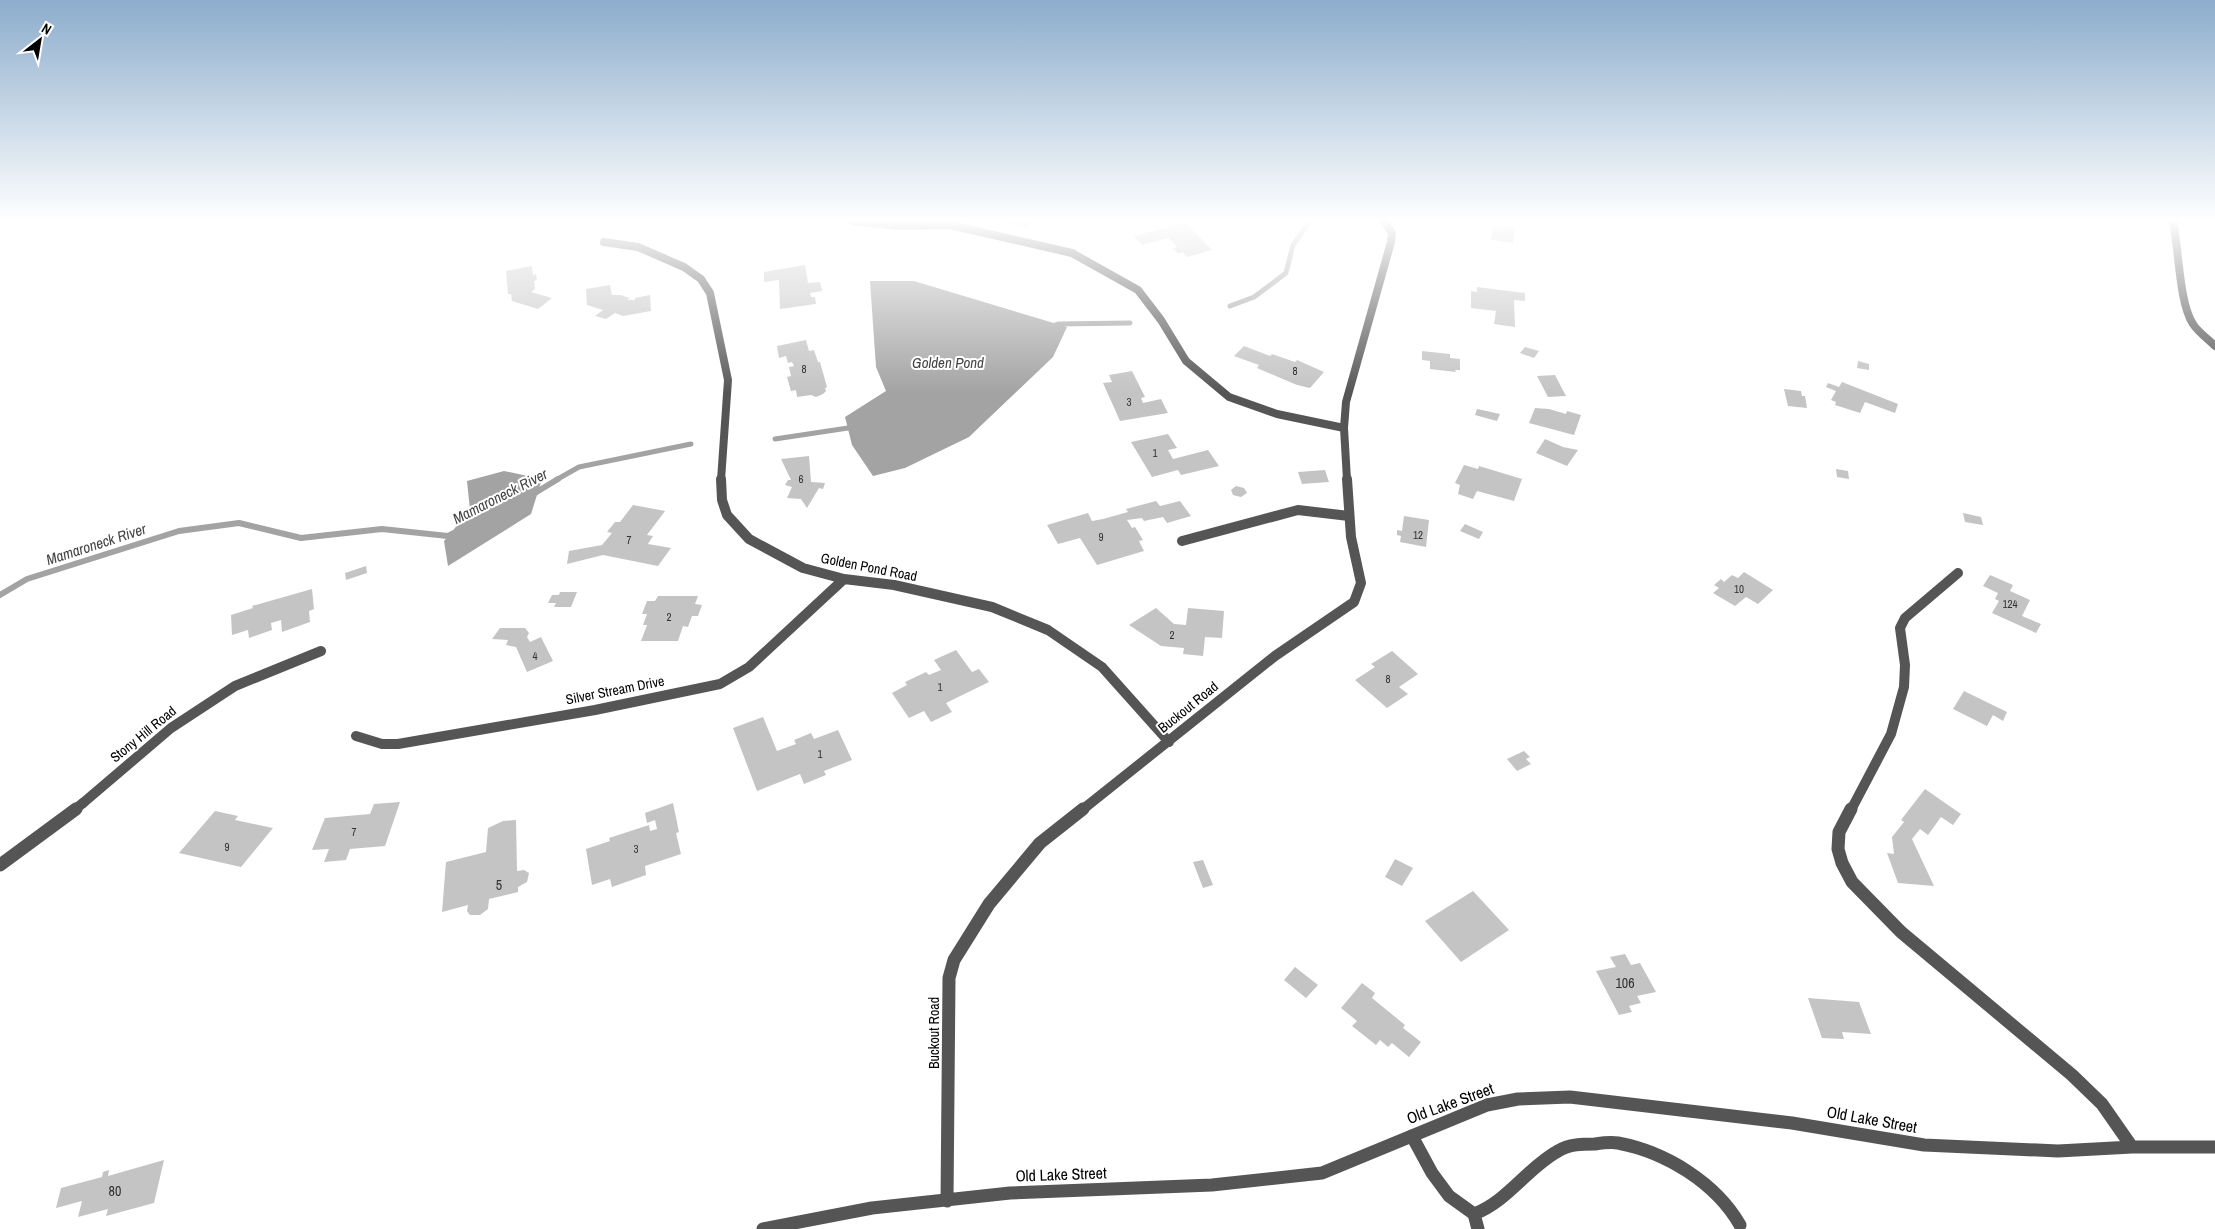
<svg xmlns="http://www.w3.org/2000/svg" width="2215" height="1229" font-family="'Archivo Narrow',sans-serif">
<rect width="100%" height="100%" fill="#fff"/>
<path fill="#a3a3a3" d="M 870,281 L 914,281 L 1067,327 L 1053,357 L 969,437 L 905,468 L 873,476 L 852,445 L 845,417 L 886,391 L 876,367 Z
M 504,471 L 542,479 L 531,514 L 448,566 L 444,541 L 470,510 L 467,481 Z"/>
<g fill="none" stroke-linecap="round" stroke-linejoin="round">
<path stroke="#a3a3a3" stroke-width="5" d="M 1230,306 L 1254,297 L 1286,273 L 1293,245 L 1310,221
M 1052,326 L 1058,324 L 1130,323
M 775,439 L 848,428 L 855,424
M 556,480 L 579,467 L 691,444"/>
<path stroke="#a3a3a3" stroke-width="6" d="M 530,496 L 558,479
M 0,595 L 27,579 L 179,531 L 239,523 L 301,538 L 382,529 L 448,536 L 454,533"/>
</g>
<path fill="#c4c4c4" d="M 1006,221 L 1032,221 L 1025,228 Z
M 1186,223 L 1212,250 L 1187,257 L 1183,252 L 1178,254 L 1173,248 L 1177,247 L 1169,238 L 1142,245 L 1134,236 Z
M 1493,226 L 1514,229 L 1513,243 L 1491,240 Z
M 805,265 L 808,283 L 820,282 L 822,291 L 810,293 L 811,297 L 815,297 L 816,304 L 780,309 L 779,280 L 764,282 L 764,272 Z
M 532,266 L 533,275 L 536,274 L 537,280 L 534,281 L 535,289 L 531,292 L 552,298 L 538,309 L 512,301 L 511,294 L 508,294 L 506,271 Z
M 610,285 L 612,295 L 620,295 L 630,298 L 627,300 L 635,300 L 635,298 L 650,295 L 651,311 L 623,316 L 615,313 L 606,319 L 595,316 L 603,310 L 587,305 L 586,289 Z
M 1477,287 L 1525,293 L 1525,301 L 1514,300 L 1515,327 L 1494,324 L 1496,311 L 1471,308 L 1471,291 L 1477,292 Z
M 806,340 L 809,351 L 814,350 L 818,362 L 820,362 L 827,387 L 825,388 L 826,391 L 823,394 L 816,397 L 811,395 L 797,397 L 796,390 L 791,391 L 787,377 L 791,376 L 789,367 L 794,366 L 792,362 L 788,363 L 786,356 L 779,358 L 777,346 Z
M 1244,346 L 1270,356 L 1272,354 L 1295,362 L 1297,360 L 1324,372 L 1310,388 L 1297,385 L 1257,368 L 1259,365 L 1234,356 Z
M 1525,347 L 1539,351 L 1534,358 L 1520,353 Z
M 1422,351 L 1450,354 L 1450,358 L 1460,359 L 1460,370 L 1455,370 L 1456,372 L 1430,369 L 1430,361 L 1422,360 Z
M 1858,361 L 1869,364 L 1869,370 L 1857,368 Z
M 1132,371 L 1145,397 L 1141,398 L 1143,403 L 1161,399 L 1168,413 L 1120,421 L 1103,383 L 1112,382 L 1109,375 Z
M 1555,375 L 1566,396 L 1548,397 L 1537,376 Z
M 1842,382 L 1898,404 L 1895,413 L 1865,402 L 1860,413 L 1835,405 L 1836,402 L 1831,400 L 1836,391 L 1826,387 L 1828,383 L 1839,387 Z
M 1784,389 L 1801,391 L 1802,396 L 1805,396 L 1807,408 L 1788,406 Z
M 1535,408 L 1549,409 L 1566,414 L 1567,411 L 1581,415 L 1574,435 L 1529,423 Z
M 1477,409 L 1500,414 L 1497,421 L 1475,415 Z
M 1168,434 L 1177,448 L 1168,450 L 1173,459 L 1208,450 L 1219,466 L 1181,475 L 1178,470 L 1152,477 L 1131,442 Z
M 1545,439 L 1563,447 L 1578,450 L 1567,466 L 1536,453 Z
M 809,456 L 811,482 L 825,483 L 823,489 L 819,488 L 807,508 L 801,499 L 787,498 L 792,487 L 785,485 L 788,480 L 791,480 L 781,459 Z
M 1464,465 L 1478,469 L 1479,466 L 1522,479 L 1514,501 L 1477,491 L 1473,499 L 1458,494 L 1460,485 L 1455,483 Z
M 1836,469 L 1848,471 L 1849,479 L 1837,477 Z
M 1325,470 L 1329,482 L 1302,484 L 1298,472 Z
M 1236,486 L 1244,488 L 1247,493 L 1241,497 L 1233,495 L 1231,490 Z
M 1156,501 L 1160,506 L 1180,501 L 1191,516 L 1167,523 L 1163,517 L 1144,521 L 1142,518 L 1127,520 L 1132,528 L 1135,527 L 1143,540 L 1139,541 L 1144,551 L 1097,565 L 1080,538 L 1058,544 L 1047,525 L 1088,513 L 1092,521 L 1103,519 L 1128,512 L 1126,509 Z
M 633,505 L 665,511 L 647,535 L 653,536 L 648,544 L 671,548 L 658,566 L 603,555 L 567,564 L 569,551 L 602,545 L 612,533 L 607,532 L 615,522 L 620,522 Z
M 1963,513 L 1981,517 L 1983,525 L 1965,522 Z
M 1404,516 L 1429,520 L 1426,547 L 1400,542 L 1401,536 L 1397,535 L 1397,530 L 1402,531 Z
M 1465,524 L 1483,532 L 1479,539 L 1460,531 Z
M 366,566 L 367,573 L 346,580 L 345,573 Z
M 1744,572 L 1773,590 L 1758,604 L 1746,597 L 1735,606 L 1713,593 L 1719,588 L 1714,585 L 1721,579 L 1724,582 L 1732,575 L 1738,578 Z
M 1990,575 L 2013,585 L 2010,591 L 2030,600 L 2022,616 L 2041,624 L 2036,633 L 1992,613 L 1999,601 L 1995,599 L 1998,593 L 1983,586 Z
M 312,589 L 314,609 L 309,611 L 310,622 L 282,632 L 281,620 L 271,623 L 272,630 L 249,638 L 248,630 L 232,635 L 231,615 L 253,608 L 252,606 Z
M 560,592 L 577,592 L 571,607 L 554,607 L 556,603 L 548,603 L 552,595 L 559,595 Z
M 658,596 L 698,596 L 695,604 L 702,605 L 698,616 L 692,616 L 688,627 L 683,626 L 678,641 L 641,641 L 647,625 L 643,625 L 647,614 L 642,614 L 647,601 L 655,601 Z
M 1156,608 L 1174,624 L 1186,625 L 1188,608 L 1224,611 L 1222,638 L 1205,637 L 1203,656 L 1183,654 L 1184,648 L 1161,646 L 1129,625 Z
M 500,628 L 525,628 L 529,633 L 527,637 L 530,642 L 541,637 L 553,661 L 527,672 L 516,647 L 506,645 L 508,640 L 492,639 Z
M 956,650 L 972,672 L 979,669 L 989,682 L 946,703 L 952,712 L 931,722 L 924,711 L 909,718 L 892,693 L 907,685 L 905,682 L 926,672 L 929,675 L 941,670 L 934,660 Z
M 1392,651 L 1418,674 L 1399,687 L 1408,694 L 1387,708 L 1355,680 L 1375,667 L 1371,664 Z
M 1964,691 L 2007,712 L 2003,721 L 1993,715 L 1987,726 L 1953,709 Z
M 763,717 L 777,751 L 796,744 L 794,740 L 811,733 L 814,739 L 838,730 L 852,760 L 824,771 L 826,775 L 804,784 L 800,774 L 757,791 L 733,728 Z
M 1524,751 L 1530,757 L 1526,759 L 1531,764 L 1517,771 L 1507,759 Z
M 1925,789 L 1961,814 L 1953,825 L 1941,817 L 1928,835 L 1920,829 L 1912,839 L 1934,886 L 1898,883 L 1887,853 L 1894,854 L 1892,837 L 1904,822 L 1901,820 Z
M 400,802 L 385,846 L 350,849 L 346,860 L 324,862 L 329,849 L 312,850 L 325,818 L 370,814 L 374,804 Z
M 673,803 L 679,832 L 676,833 L 681,854 L 645,866 L 646,875 L 612,887 L 610,879 L 592,885 L 586,849 L 610,841 L 609,838 L 649,825 L 650,831 L 657,829 L 655,820 L 647,823 L 645,813 Z
M 215,811 L 238,816 L 235,820 L 273,828 L 241,867 L 179,853 Z
M 516,820 L 517,871 L 524,870 L 529,873 L 527,882 L 518,887 L 518,892 L 489,899 L 488,909 L 480,915 L 470,915 L 467,911 L 468,905 L 442,912 L 446,862 L 486,852 L 488,828 L 503,821 Z
M 1395,859 L 1413,868 L 1402,886 L 1385,877 Z
M 1203,860 L 1213,885 L 1203,888 L 1193,862 Z
M 1473,891 L 1509,930 L 1461,962 L 1425,921 Z
M 1625,954 L 1631,965 L 1640,963 L 1656,992 L 1637,996 L 1641,1003 L 1629,1006 L 1632,1012 L 1619,1015 L 1596,971 L 1616,967 L 1610,957 Z
M 1295,967 L 1318,985 L 1306,998 L 1284,980 Z
M 1362,983 L 1375,993 L 1372,998 L 1405,1025 L 1403,1028 L 1421,1042 L 1409,1057 L 1392,1043 L 1388,1047 L 1380,1040 L 1376,1045 L 1352,1026 L 1357,1021 L 1341,1008 Z
M 1808,998 L 1859,1002 L 1871,1034 L 1842,1032 L 1844,1039 L 1822,1038 Z
M 164,1160 L 154,1203 L 106,1216 L 108,1209 L 78,1217 L 82,1201 L 56,1208 L 61,1188 L 102,1177 L 103,1172 L 109,1170 L 108,1176 Z"/>
<g fill="none" stroke-linecap="round" stroke-linejoin="round">
<path stroke="#555" stroke-width="8" d="M 853,221 L 899,226 L 950,225 L 1072,253"/>
<path stroke="#555" stroke-width="10" d="M 1182,541 L 1298,510 L 1349,516
M 83,803 L 171,728 L 235,686 L 321,651"/>
<path stroke="#555" stroke-width="13" d="M 1412,1136 L 1432,1173 L 1449,1196 L 1474,1214 C 1508,1201 1527,1168 1558,1151 C 1569,1144 1583,1144 1595,1144 C 1602,1143 1611,1142 1618,1143 C 1666,1152 1716,1183 1740,1225
M 1474,1214 L 1478,1229"/>
<path stroke="#555" stroke-width="8" d="M 2173,221 C 2179,249 2179,303 2193,324 C 2198,332 2208,339 2215,346
M 604,242 L 638,247 L 684,267 L 701,279 L 710,293 L 728,380 L 721,480
M 1072,253 L 1138,290 L 1161,320 L 1186,361 L 1229,397 L 1277,414 L 1344,428
M 1347,480 L 1344,428 L 1346,402 L 1391,242 L 1392,233 L 1384,221"/>
<path stroke="#555" stroke-width="10" d="M 721,479 L 722,500 L 727,515 L 749,539 L 803,568 L 844,579 L 894,585 L 992,607 L 1048,630 L 1102,667 L 1169,742
M 356,736 L 382,744 L 398,744 L 595,710 L 720,684 L 749,667 L 844,579
M 74,810 L 83,803
M 1082,810 L 1275,656 L 1354,602 L 1361,583 L 1351,537 L 1347,479
M 1851,810 L 1891,734 L 1904,687 L 1905,665 L 1900,628 L 1905,618 L 1958,573"/>
<path stroke="#555" stroke-width="13" d="M 1851,809 L 1839,832 L 1838,849 L 1842,863 L 1852,882 L 1901,932 L 2072,1075 L 2102,1104 L 2132,1147
M 0,865 L 76,809
M 947,1201 L 949,978 L 954,960 L 989,904 L 1040,843 L 1083,809
M 763,1229 L 872,1208 L 1010,1193 L 1212,1185 L 1322,1173 L 1487,1105 L 1518,1099 L 1570,1097 L 1792,1123 L 1924,1145 L 2058,1151 L 2132,1147 L 2215,1147"/>
</g>
<linearGradient id="sky" x2="0" y2="1"><stop stop-color="#8cadcc"/><stop offset="0.56" stop-color="#fff"/><stop offset="1" stop-color="#fff" stop-opacity="0"/></linearGradient>
<rect width="2215" height="393" fill="url(#sky)"/>
<g text-anchor="middle" dominant-baseline="central" stroke-width="4" stroke-linejoin="round" paint-order="stroke">
<g font-size="11" fill="#313131">
<text x="804" y="369">8</text>
<text x="1295" y="371">8</text>
<text x="1129" y="402">3</text>
<text x="1155" y="453">1</text>
<text x="801" y="479">6</text>
<text x="1418" y="535">12</text>
<text x="1101" y="537">9</text>
<text x="629" y="540">7</text>
<text x="1739" y="589">10</text>
<text x="2010" y="604">124</text>
<text x="669" y="617">2</text>
<text x="1172" y="635">2</text>
<text x="535" y="656">4</text>
<text x="1388" y="679">8</text>
<text x="940" y="687">1</text>
<text x="820" y="754">1</text>
<text x="354" y="832">7</text>
<text x="227" y="847">9</text>
<text x="636" y="849">3</text>
</g>
<g font-size="14" fill="#000" stroke="#fff">
<text transform="translate(869 567) rotate(11)">Golden Pond Road</text>
<text transform="translate(615 690) rotate(-11)">Silver Stream Drive</text>
<text transform="translate(1188 707) rotate(-39)">Buckout Road</text>
<text transform="translate(143 734) rotate(-39)">Stony Hill Road</text>
<text transform="translate(934 1033) rotate(-90)">Buckout Road</text>
</g>
<g font-size="14" fill="#313131">
<text x="499" y="885">5</text>
<text x="1625" y="983">106</text>
<text x="115" y="1191">80</text>
</g>
<g font-size="15" font-style="italic" fill="#444" stroke="#fff">
<text x="948" y="362">Golden Pond</text>
<text transform="translate(500 496) rotate(-27)">Mamaroneck River</text>
<text transform="translate(96 544) rotate(-18)">Mamaroneck River</text>
</g>
<g font-size="16" fill="#000" stroke="#fff">
<text transform="translate(1450 1103) rotate(-20)">Old Lake Street</text>
<text transform="translate(1872 1119) rotate(10)">Old Lake Street</text>
<text transform="translate(1061 1174) rotate(-2)">Old Lake Street</text>
</g>
</g>
<g transform="translate(40 40) rotate(31)" stroke="#ffffff" stroke-width="4" paint-order="stroke">
<path d="M0-4L9 19L0 12L-9 19Z" fill="#000000"/>
<text y="-8" font-size="14" font-weight="bold" text-anchor="middle" fill="#000000">N</text>
</g>
</svg>
